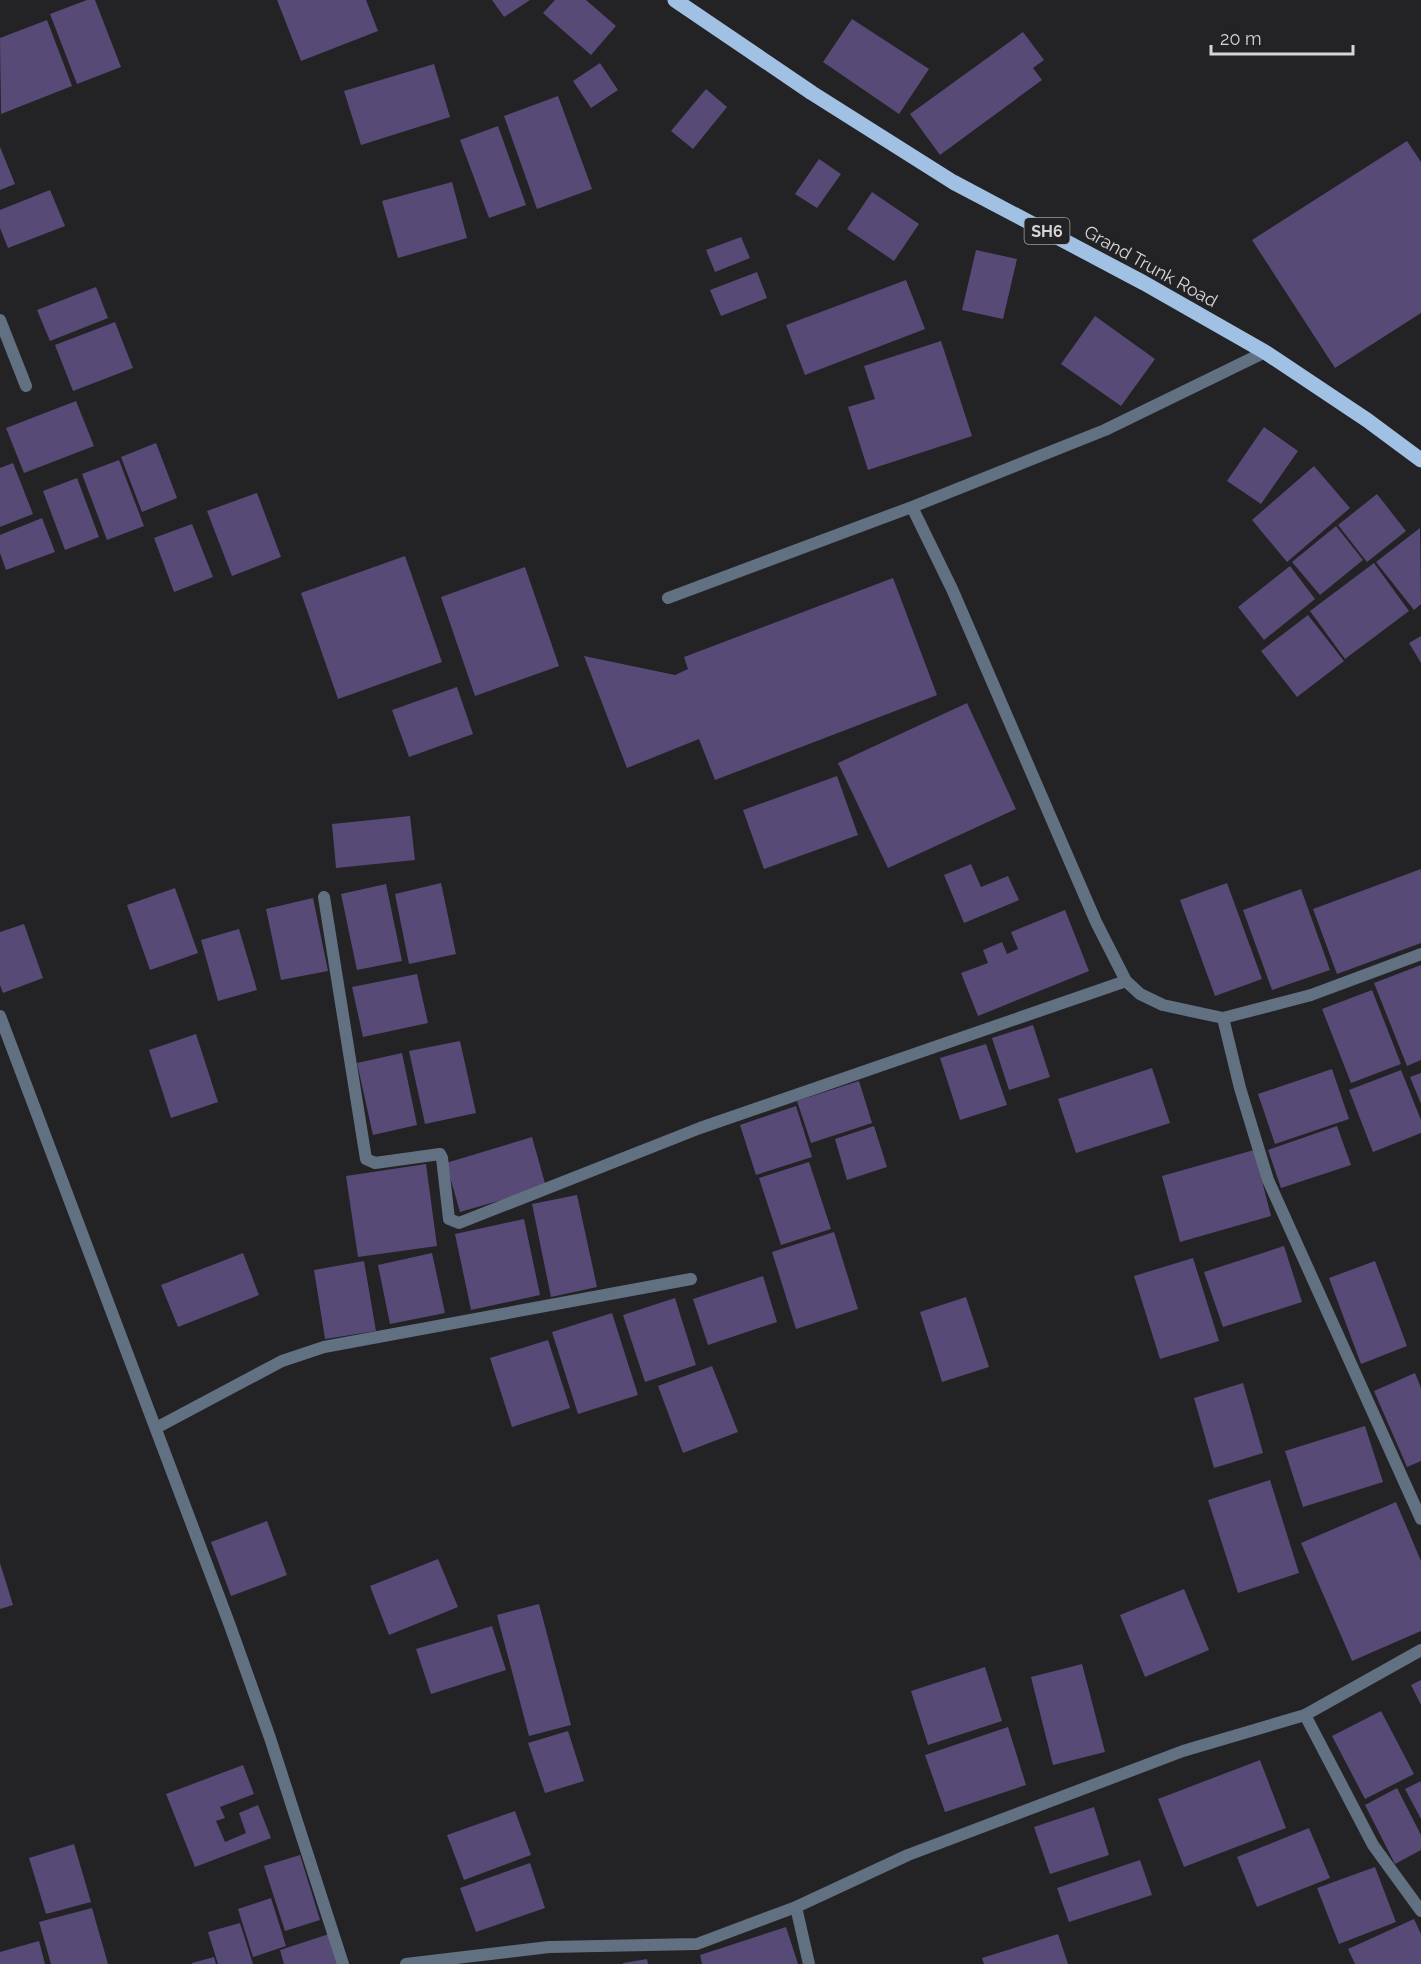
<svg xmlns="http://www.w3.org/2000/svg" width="1421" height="1964" font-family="Raleway,sans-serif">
<rect width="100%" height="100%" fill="#232225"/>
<path fill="#584a76" d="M 87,0 L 95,0 L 121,67 L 77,84 L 50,14 Z
M 277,0 L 366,0 L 378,31 L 301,61 Z
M 492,0 L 530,0 L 504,17 Z
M 555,0 L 586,0 L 616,26 L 591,55 L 543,13 Z
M 852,19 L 929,69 L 899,114 L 823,62 Z
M 47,20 L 72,86 L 1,114 L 0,38 Z
M 1023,32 L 1044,60 L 1033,68 L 1042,80 L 940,155 L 910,114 Z
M 600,63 L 618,90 L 591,108 L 573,81 Z
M 434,64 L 450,117 L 361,145 L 344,91 Z
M 706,89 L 727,107 L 693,149 L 671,131 Z
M 558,96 L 592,189 L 537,209 L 504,116 Z
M 498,126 L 526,205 L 489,218 L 460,140 Z
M 1407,141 L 1421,162 L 1421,313 L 1335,368 L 1252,240 Z
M 0,147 L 15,184 L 0,190 Z
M 819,159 L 841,174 L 817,208 L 795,194 Z
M 452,182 L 467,238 L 398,258 L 382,201 Z
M 50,190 L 65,226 L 8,248 L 0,228 L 0,210 Z
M 872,192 L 919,224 L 894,261 L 847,229 Z
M 741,237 L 750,258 L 715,272 L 706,250 Z
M 976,250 L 1017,259 L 1003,319 L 962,310 Z
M 757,272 L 767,298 L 721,316 L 710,290 Z
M 906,280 L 925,329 L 805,375 L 786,325 Z
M 96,287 L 108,318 L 50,341 L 37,310 Z
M 1095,316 L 1155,359 L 1121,406 L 1061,364 Z
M 115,322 L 133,368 L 73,391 L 55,345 Z
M 941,341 L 972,436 L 868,470 L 848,407 L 875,399 L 864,366 Z
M 76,401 L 94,446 L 24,473 L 6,428 Z
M 1264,427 L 1298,451 L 1261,504 L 1227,481 Z
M 156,443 L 177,498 L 142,512 L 121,457 Z
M 119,460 L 144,526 L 107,540 L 82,474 Z
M 13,463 L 33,514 L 0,527 L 0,468 Z
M 1314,466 L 1350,508 L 1287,562 L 1252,520 Z
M 77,478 L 99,537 L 65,550 L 43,491 Z
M 257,493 L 281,557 L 232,576 L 207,511 Z
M 1377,494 L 1406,531 L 1367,562 L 1338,525 Z
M 42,518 L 55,552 L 6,570 L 0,553 L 0,535 Z
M 192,524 L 213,577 L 174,592 L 154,538 Z
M 1336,526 L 1363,560 L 1320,595 L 1292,562 Z
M 1420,528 L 1421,604 L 1414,610 L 1376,562 Z
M 405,556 L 442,662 L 338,699 L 301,593 Z
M 1374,563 L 1409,611 L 1345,659 L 1310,611 Z
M 1290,566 L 1315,599 L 1264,640 L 1238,607 Z
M 525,567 L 559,666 L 475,696 L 441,597 Z
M 893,578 L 937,695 L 715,780 L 699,739 L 627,768 L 584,656 L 675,675 L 688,669 L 684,657 Z
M 1308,615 L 1344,661 L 1297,697 L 1261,651 Z
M 1421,636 L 1421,663 L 1409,643 Z
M 457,687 L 473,734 L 409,757 L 392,710 Z
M 967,703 L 1016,809 L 888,868 L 838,763 Z
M 837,776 L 858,835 L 764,869 L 743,810 Z
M 410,816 L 415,860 L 336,868 L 332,824 Z
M 971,864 L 981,887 L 1008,876 L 1019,900 L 964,923 L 944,875 Z
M 1421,869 L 1421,943 L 1337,974 L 1313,909 Z
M 441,883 L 456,954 L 409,964 L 395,894 Z
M 1227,883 L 1262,979 L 1215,996 L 1180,900 Z
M 386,884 L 402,961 L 357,970 L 341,894 Z
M 175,888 L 198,953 L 150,970 L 127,905 Z
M 1301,889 L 1330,970 L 1272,990 L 1243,910 Z
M 313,898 L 328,971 L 281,980 L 266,909 Z
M 1065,910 L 1089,971 L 978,1016 L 961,973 L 988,963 L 983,950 L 1002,942 L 1007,954 L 1018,949 L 1011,932 Z
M 24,924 L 43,978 L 3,993 L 0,985 L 0,932 Z
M 239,929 L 257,990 L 218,1001 L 201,940 Z
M 1421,965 L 1421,1060 L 1407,1066 L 1374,983 Z
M 417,974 L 428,1023 L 363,1037 L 352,987 Z
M 1372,990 L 1401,1064 L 1351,1083 L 1322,1009 Z
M 1033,1025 L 1050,1077 L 1009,1090 L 992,1038 Z
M 196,1034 L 218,1102 L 171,1118 L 149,1050 Z
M 460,1041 L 476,1113 L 425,1124 L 409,1051 Z
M 986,1044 L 1007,1105 L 960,1120 L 940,1058 Z
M 402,1053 L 417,1125 L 373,1135 L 357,1063 Z
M 1152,1068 L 1170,1123 L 1076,1153 L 1058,1099 Z
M 1332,1069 L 1349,1119 L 1275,1144 L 1258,1094 Z
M 1401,1070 L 1421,1120 L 1421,1133 L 1373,1152 L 1349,1090 Z
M 1421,1073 L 1421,1104 L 1410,1077 Z
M 859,1081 L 872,1123 L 811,1143 L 797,1101 Z
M 796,1106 L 812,1157 L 756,1175 L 740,1125 Z
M 874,1126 L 887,1167 L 847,1180 L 835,1139 Z
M 1337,1126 L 1351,1165 L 1281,1188 L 1268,1150 Z
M 532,1137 L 546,1187 L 460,1212 L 446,1163 Z
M 1254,1150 L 1271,1216 L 1180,1242 L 1162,1176 Z
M 809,1162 L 831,1229 L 781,1245 L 759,1178 Z
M 426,1164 L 437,1246 L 358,1257 L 346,1176 Z
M 577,1195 L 597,1287 L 551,1297 L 532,1204 Z
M 524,1219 L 540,1295 L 471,1310 L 455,1234 Z
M 834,1232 L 858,1309 L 796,1329 L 772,1252 Z
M 1284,1246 L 1302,1302 L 1223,1327 L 1204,1272 Z
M 243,1253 L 259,1295 L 178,1327 L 161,1285 Z
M 432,1253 L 445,1313 L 390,1324 L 378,1265 Z
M 1193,1258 L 1219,1341 L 1160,1359 L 1134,1276 Z
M 364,1261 L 376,1331 L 325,1339 L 314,1270 Z
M 1375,1261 L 1407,1346 L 1361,1364 L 1329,1278 Z
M 763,1276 L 777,1322 L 708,1345 L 693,1299 Z
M 966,1297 L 989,1367 L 942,1382 L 920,1312 Z
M 675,1298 L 696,1365 L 645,1382 L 623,1315 Z
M 612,1313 L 638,1395 L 578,1414 L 552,1332 Z
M 548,1340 L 570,1408 L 512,1427 L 490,1358 Z
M 712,1366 L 738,1432 L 683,1453 L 658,1386 Z
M 1415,1373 L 1421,1388 L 1421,1461 L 1407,1467 L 1374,1391 Z
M 1243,1383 L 1263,1453 L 1214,1468 L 1194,1398 Z
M 1365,1426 L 1383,1482 L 1303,1507 L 1285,1451 Z
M 1270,1480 L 1299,1573 L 1238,1593 L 1208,1500 Z
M 1396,1502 L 1421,1561 L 1421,1631 L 1352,1661 L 1301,1543 Z
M 267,1521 L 287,1575 L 231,1596 L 211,1542 Z
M 438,1559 L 458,1607 L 389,1635 L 370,1586 Z
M 0,1563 L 13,1605 L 0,1609 Z
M 1184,1589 L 1209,1650 L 1145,1677 L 1120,1615 Z
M 539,1604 L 571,1725 L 529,1736 L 497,1615 Z
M 492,1626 L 506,1670 L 431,1694 L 416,1649 Z
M 1082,1664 L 1105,1752 L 1053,1765 L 1031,1677 Z
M 985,1667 L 1002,1721 L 928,1745 L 911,1691 Z
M 1421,1680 L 1421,1705 L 1411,1685 Z
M 1381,1711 L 1414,1774 L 1365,1799 L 1332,1736 Z
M 1008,1727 L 1026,1785 L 945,1812 L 925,1755 Z
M 568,1731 L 584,1781 L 545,1793 L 528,1743 Z
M 1260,1760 L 1286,1828 L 1184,1867 L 1158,1799 Z
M 243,1765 L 254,1794 L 220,1807 L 225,1818 L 216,1821 L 225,1842 L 246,1833 L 239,1813 L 258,1805 L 271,1838 L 195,1867 L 166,1794 Z
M 1421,1781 L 1421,1819 L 1405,1789 Z
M 1397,1788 L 1421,1835 L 1421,1850 L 1395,1864 L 1365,1805 Z
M 1094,1807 L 1109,1855 L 1050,1874 L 1034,1827 Z
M 515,1811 L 531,1855 L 464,1880 L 447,1835 Z
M 1309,1828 L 1330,1878 L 1257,1907 L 1237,1857 Z
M 74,1844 L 91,1902 L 46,1914 L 29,1858 Z
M 300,1855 L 320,1920 L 285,1931 L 264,1866 Z
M 1140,1860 L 1152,1895 L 1069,1922 L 1057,1888 Z
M 530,1863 L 545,1908 L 476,1932 L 460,1888 Z
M 1375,1867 L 1396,1922 L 1339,1944 L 1317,1888 Z
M 271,1898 L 286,1946 L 253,1957 L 238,1909 Z
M 92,1908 L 108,1964 L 51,1964 L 39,1922 Z
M 1414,1919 L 1421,1934 L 1421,1964 L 1355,1964 L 1348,1949 Z
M 240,1923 L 253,1964 L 218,1964 L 208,1932 Z
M 786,1927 L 798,1964 L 702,1964 L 700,1955 Z
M 329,1934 L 338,1964 L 284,1964 L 280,1950 Z
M 1058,1934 L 1068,1964 L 984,1964 L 982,1958 Z
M 39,1941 L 45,1964 L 0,1964 L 0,1952 Z
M 214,1957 L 216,1964 L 192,1964 L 192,1963 Z
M 647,1959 L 648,1964 L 623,1964 L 623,1963 Z"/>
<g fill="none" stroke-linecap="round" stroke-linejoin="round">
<path stroke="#627182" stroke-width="12" d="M 0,320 L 26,386
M 912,507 L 952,589 L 1096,922 L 1126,981 L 1140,994 L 1163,1005 L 1223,1018
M 668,598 L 912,507 L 1105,430 L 1265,352
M 324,897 L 366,1159 L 375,1163 L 440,1154 L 442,1158 L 449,1219 L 459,1223 L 700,1128 L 1126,981
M 1421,954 L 1311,995 L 1223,1018 L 1240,1088 L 1268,1180 L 1421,1519
M 0,1016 L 229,1623 L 270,1738 L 343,1964
M 156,1428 L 282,1361 L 324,1347 L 691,1279
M 1305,1715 L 1373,1845 L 1421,1911
M 796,1907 L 809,1964"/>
<path stroke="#627182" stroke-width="12" d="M 406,1964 L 549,1947 L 697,1944 L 796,1907 L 908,1855 L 1183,1751 L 1305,1715 L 1421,1650"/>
<path stroke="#a1c1e4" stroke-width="15" d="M 675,0 L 812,93 L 953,182 L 1144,283 L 1265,352 L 1367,420 L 1421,460"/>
</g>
<g text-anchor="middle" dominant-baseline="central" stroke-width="5" stroke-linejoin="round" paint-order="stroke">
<rect fill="#232225" stroke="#a0a0a2" stroke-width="1.5" x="1024.5" y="218" width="45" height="26" rx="4.5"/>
<g font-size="16" font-weight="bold" fill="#d6d6d8">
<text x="1047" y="231">SH6</text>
</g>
<g font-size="18" fill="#d6d6d8" stroke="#232225">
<text transform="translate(1151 266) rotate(29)">Grand Trunk Road</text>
</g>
</g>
<path d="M1211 45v9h142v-9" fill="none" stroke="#d6d6d8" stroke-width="3"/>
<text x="1220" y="45" font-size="18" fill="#d6d6d8" stroke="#232225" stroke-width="4.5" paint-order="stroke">20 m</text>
</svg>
